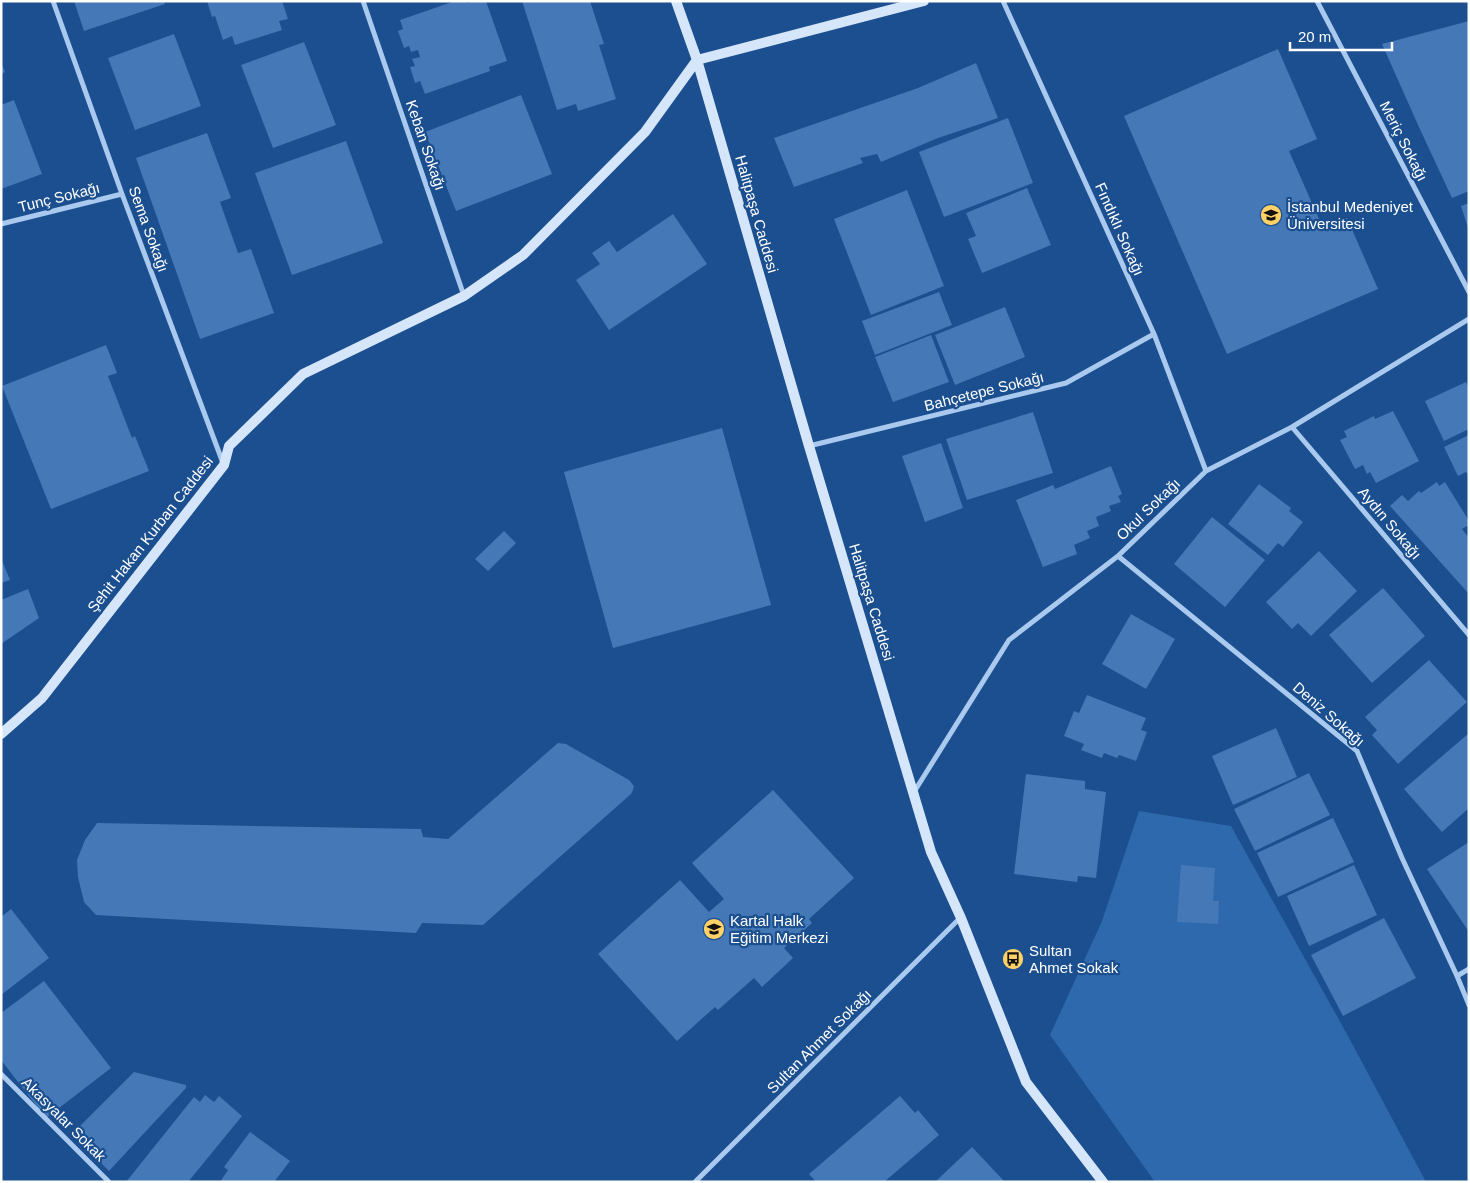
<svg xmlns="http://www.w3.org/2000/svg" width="1470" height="1183" font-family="Arial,sans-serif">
<rect width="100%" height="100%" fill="#1b4f8f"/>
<path fill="#2e69ad" d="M 1139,811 L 1231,826 L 1348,1036 L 1426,1182 L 1155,1182 L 1050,1035 L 1102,921 Z"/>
<path fill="#4478b7" d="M 74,1 L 164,1 L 165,4 L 84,31 Z
M 207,1 L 282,1 L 288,19 L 279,21 L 282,30 L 235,45 L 232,36 L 223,40 L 215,16 L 212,17 Z
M 455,1 L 466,1 L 467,3 L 472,1 L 486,1 L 507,61 L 489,67 L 490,71 L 425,94 L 420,81 L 415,83 L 410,67 L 415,66 L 412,59 L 420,57 L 418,50 L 411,52 L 409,46 L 404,48 L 398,31 L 403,29 L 400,20 Z
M 522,1 L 590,1 L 604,44 L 599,45 L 616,99 L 578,111 L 576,104 L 557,110 Z
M 1469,21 L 1469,191 L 1452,198 L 1418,125 L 1382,44 Z
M 174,34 L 201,106 L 135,130 L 108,58 Z
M 304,42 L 336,125 L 273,148 L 241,65 Z
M 1278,49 L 1317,139 L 1289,151 L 1323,228 L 1347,218 L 1378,289 L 1227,354 L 1124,116 Z
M 1,62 L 5,72 L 1,74 Z
M 976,63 L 998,118 L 938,138 L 881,162 L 877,154 L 860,158 L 863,163 L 794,187 L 774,138 L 918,88 Z
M 521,95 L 552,174 L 456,211 L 425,132 Z
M 14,100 L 42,174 L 1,189 L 1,105 Z
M 1008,118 L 1033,183 L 944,217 L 919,152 Z
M 207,133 L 231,198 L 220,202 L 238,253 L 251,249 L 274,313 L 200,339 L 136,158 Z
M 346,141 L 383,243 L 292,275 L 255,173 Z
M 1027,188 L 1051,245 L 982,273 L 968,239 L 976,236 L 966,213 Z
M 907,190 L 944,286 L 871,315 L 834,219 Z
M 1469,203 L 1469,228 L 1468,228 L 1461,206 Z
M 673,214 L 707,264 L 609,330 L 576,280 L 600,264 L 592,253 L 609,241 L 617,252 Z
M 939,292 L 952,325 L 875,355 L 862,321 Z
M 1005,307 L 1025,357 L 955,385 L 935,335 Z
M 931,335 L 949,382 L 893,402 L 875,357 Z
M 106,345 L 117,373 L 108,376 L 132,438 L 135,436 L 149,471 L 51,509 L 2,386 Z
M 1466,382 L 1469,388 L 1469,429 L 1444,441 L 1425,401 Z
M 1393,411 L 1419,461 L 1376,483 L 1370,472 L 1367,474 L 1363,465 L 1355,469 L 1340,440 L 1347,437 L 1344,431 L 1374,416 L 1375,419 Z
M 1033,412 L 1053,473 L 967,500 L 946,439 Z
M 722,428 L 771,605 L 613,648 L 564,472 Z
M 1469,435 L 1469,476 L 1466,472 L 1458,476 L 1444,447 Z
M 941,443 L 963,508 L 925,522 L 902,456 Z
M 1111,466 L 1122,494 L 1118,496 L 1121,502 L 1109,506 L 1111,511 L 1096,517 L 1099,526 L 1087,531 L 1090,538 L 1074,545 L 1077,554 L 1043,567 L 1016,500 L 1053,485 L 1055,489 Z
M 1437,482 L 1439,486 L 1445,482 L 1469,521 L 1469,525 L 1462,529 L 1469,538 L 1469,594 L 1390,506 L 1402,495 L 1408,501 L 1419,491 L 1421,493 Z
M 1259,484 L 1291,508 L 1289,511 L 1303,522 L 1283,547 L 1278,543 L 1268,555 L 1228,524 Z
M 1212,517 L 1265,560 L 1225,607 L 1174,564 Z
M 504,531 L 516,543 L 488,571 L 475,559 Z
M 1319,551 L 1357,591 L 1311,636 L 1298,623 L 1292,629 L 1266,602 Z
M 1,558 L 10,580 L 1,583 Z
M 1383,588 L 1425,636 L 1372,683 L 1329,635 Z
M 28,589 L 39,618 L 1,644 L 1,600 Z
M 1131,614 L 1175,639 L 1146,689 L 1102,664 Z
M 1429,660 L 1467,702 L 1398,764 L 1372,735 L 1377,730 L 1365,717 Z
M 1087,695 L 1146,718 L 1141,730 L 1147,732 L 1136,761 L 1119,755 L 1117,758 L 1104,753 L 1102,758 L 1081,750 L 1084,744 L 1064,736 L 1074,711 L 1079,713 Z
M 1276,728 L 1297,777 L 1233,805 L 1212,756 Z
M 1469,733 L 1469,808 L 1442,832 L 1404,789 Z
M 558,743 L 566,744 L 629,780 L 634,786 L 633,790 L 631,794 L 483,925 L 422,923 L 416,933 L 96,915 L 84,902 L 78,877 L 77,860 L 85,840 L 97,823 L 421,829 L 423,837 L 448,839 Z
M 1309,773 L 1330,815 L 1255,851 L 1234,809 Z
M 1026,774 L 1085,781 L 1085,789 L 1106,792 L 1096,878 L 1078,876 L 1077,882 L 1014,874 Z
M 773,790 L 854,878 L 809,919 L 812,923 L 784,948 L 793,958 L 762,987 L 754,978 L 718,1010 L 715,1007 L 677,1041 L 598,954 L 680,880 L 709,912 L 724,899 L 692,863 Z
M 1333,818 L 1354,862 L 1278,897 L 1257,853 Z
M 1469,842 L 1469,932 L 1427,869 Z
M 1181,865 L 1215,868 L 1213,901 L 1219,901 L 1218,924 L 1177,922 Z
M 1354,865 L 1377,915 L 1309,946 L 1287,896 Z
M 11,909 L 49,958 L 1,995 L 1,917 Z
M 1384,918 L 1416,978 L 1343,1016 L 1311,955 Z
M 44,981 L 111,1068 L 46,1118 L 1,1060 L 1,1013 Z
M 134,1072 L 186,1085 L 186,1088 L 109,1171 L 72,1134 Z
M 205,1095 L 214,1102 L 219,1096 L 242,1116 L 188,1182 L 126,1182 L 194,1097 L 200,1102 Z
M 900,1096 L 915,1113 L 918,1110 L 939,1135 L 884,1182 L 816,1182 L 809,1174 Z
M 250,1132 L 290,1161 L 274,1182 L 220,1182 L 228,1170 L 224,1167 Z
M 972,1147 L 1005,1182 L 935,1182 Z"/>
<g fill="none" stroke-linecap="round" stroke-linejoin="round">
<path stroke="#a9c9ee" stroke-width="5" d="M 53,1 L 122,194 L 223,463
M 363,1 L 464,296
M 1003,1 L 1154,334 L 1206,471
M 1317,1 L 1469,292
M 1,224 L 122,194
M 1292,427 L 1469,635
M 809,446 L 1066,383 L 1154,334
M 1118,556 L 1357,751 L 1402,858 L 1457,976 L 1469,1005
M 914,792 L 1009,640 L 1118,556 L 1206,471 L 1292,427 L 1469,319
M 1457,976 L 1469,969
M 1,1074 L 109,1182
M 695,1182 L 960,918"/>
<path stroke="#d6e6fa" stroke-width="10" d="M 676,1 L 697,60 L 809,446 L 931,852 L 961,918 L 1026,1082 L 1103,1182
M 1,734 L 42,698 L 224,465 L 229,446 L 303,374 L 464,296 L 523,255 L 645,132 L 697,60 L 924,1"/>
</g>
<defs>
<g id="university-disc" transform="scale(1.125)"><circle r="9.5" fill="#ffd166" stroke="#1b4f8f"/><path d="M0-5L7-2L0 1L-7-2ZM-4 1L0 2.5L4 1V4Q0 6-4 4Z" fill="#111"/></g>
<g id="school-disc" transform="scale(1.125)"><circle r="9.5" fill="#ffd166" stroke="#1b4f8f"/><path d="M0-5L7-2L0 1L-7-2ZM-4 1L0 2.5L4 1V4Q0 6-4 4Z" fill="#111"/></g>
<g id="bus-disc" transform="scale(1.125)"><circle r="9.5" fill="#ffd166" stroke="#1b4f8f"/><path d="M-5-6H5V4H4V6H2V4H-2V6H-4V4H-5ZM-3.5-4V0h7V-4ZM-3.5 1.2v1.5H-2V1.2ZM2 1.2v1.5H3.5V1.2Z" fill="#111"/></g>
</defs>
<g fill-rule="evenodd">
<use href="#university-disc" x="1271" y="215"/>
<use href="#school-disc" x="714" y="929"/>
<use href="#bus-disc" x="1013" y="959"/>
</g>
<g text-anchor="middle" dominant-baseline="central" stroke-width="4.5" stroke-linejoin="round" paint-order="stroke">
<g font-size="15" fill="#fff" stroke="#1b4f8f">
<text transform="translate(1404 141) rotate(63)">Meriç Sokağı</text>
<text transform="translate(426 145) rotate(71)">Keban Sokağı</text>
<text transform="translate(59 197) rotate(-14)">Tunç Sokağı</text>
<text transform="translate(757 214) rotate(74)">Halitpaşa Caddesi</text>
<text transform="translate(149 229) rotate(70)">Sema Sokağı</text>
<text transform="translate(1120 229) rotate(66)">Fındıklı Sokağı</text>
<text transform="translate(984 391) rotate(-14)">Bahçetepe Sokağı</text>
<text transform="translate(1148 509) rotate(-44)">Okul Sokağı</text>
<text transform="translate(1390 523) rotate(50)">Aydın Sokağı</text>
<text transform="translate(150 534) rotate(-52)">Şehit Hakan Kurban Caddesi</text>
<text transform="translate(872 602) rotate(73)">Halitpaşa Caddesi</text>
<text transform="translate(1329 714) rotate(41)">Deniz Sokağı</text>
<text transform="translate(819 1041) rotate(-45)">Sultan Ahmet Sokağı</text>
<text transform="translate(64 1119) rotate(45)">Akasyalar Sokak</text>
</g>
<g font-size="15" fill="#fff" stroke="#1b4f8f" text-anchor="start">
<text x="1287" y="206">İstanbul Medeniyet<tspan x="1287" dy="17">Üniversitesi</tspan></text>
<text x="730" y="920">Kartal Halk<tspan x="730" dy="17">Eğitim Merkezi</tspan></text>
<text x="1029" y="950">Sultan<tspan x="1029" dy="17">Ahmet Sokak</tspan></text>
</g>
</g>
<rect width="1470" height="1183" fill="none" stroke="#ffffff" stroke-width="5"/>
<path d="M1290 42v8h102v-8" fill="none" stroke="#ffffff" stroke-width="2.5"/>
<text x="1298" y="42" font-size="15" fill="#ffffff" stroke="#1b4f8f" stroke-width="4" paint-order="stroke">20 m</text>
</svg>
